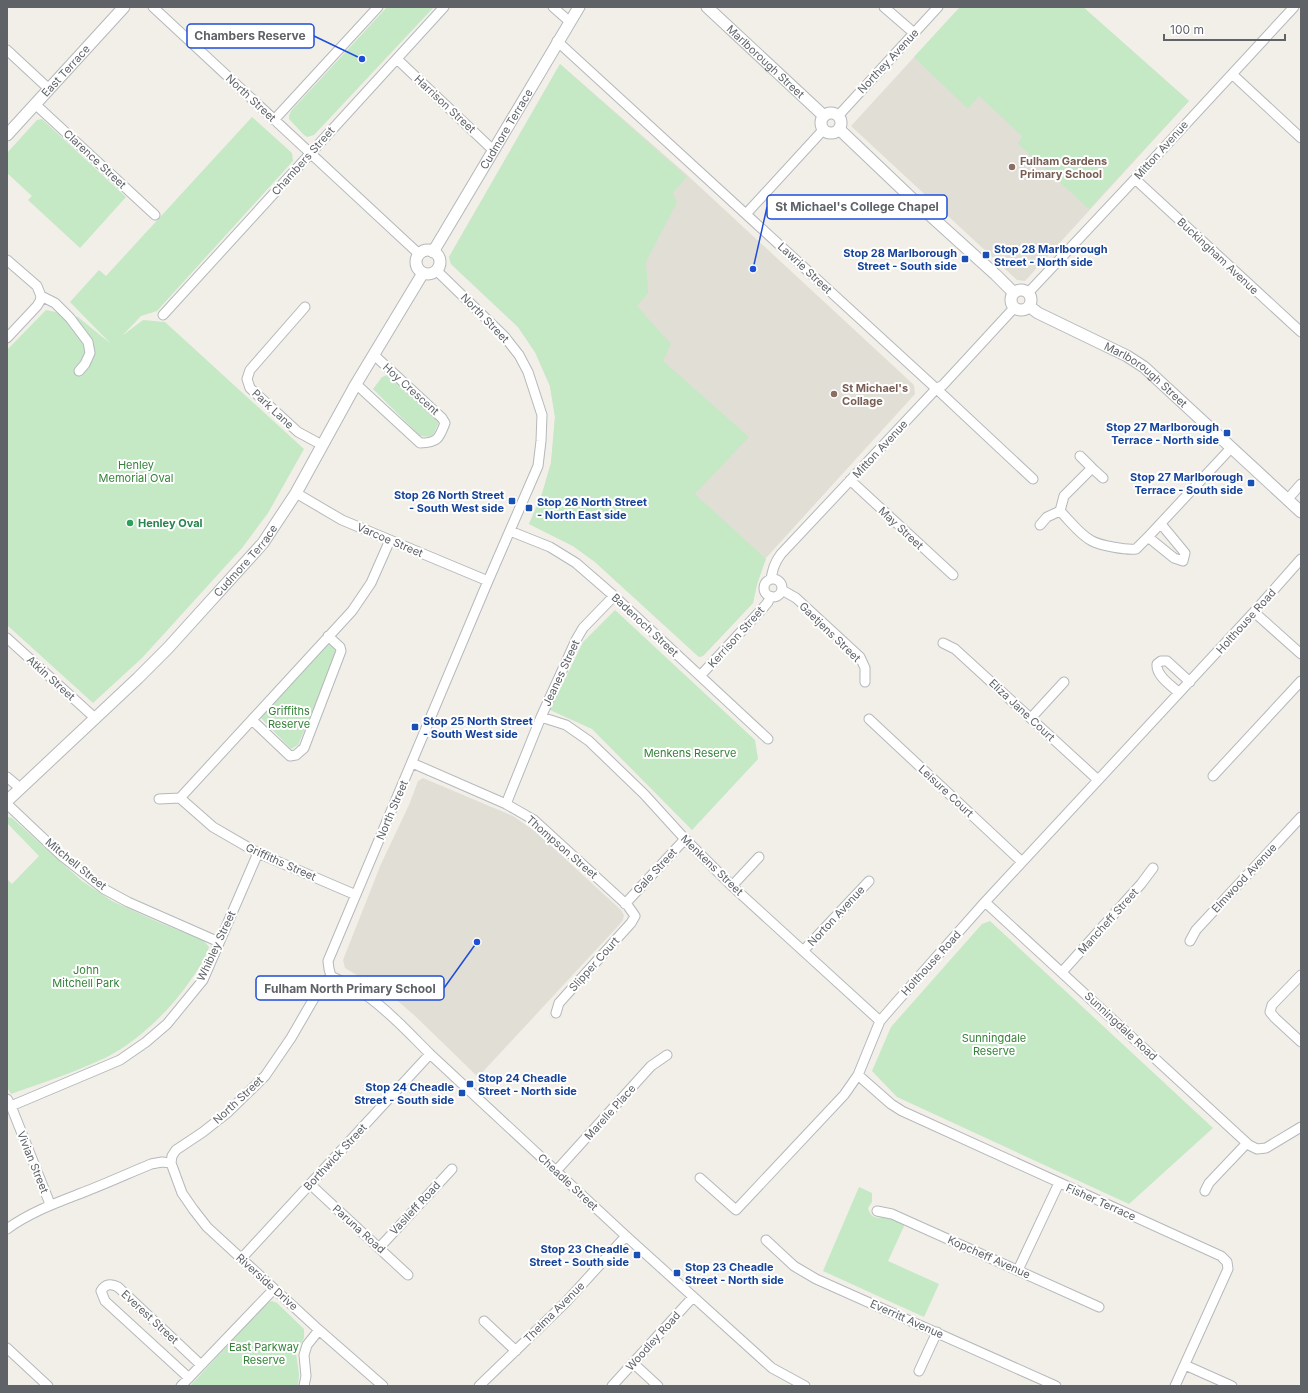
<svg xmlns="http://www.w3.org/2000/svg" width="1308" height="1393" font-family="Inter,sans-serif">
<rect width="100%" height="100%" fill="#f1efe8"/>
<path fill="#e1ded6" d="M 960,7 L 1083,7 L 1189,101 L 1025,281 L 1017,280 L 851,126 Z
M 560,64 L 685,173 L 914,385 L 915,394 L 766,558 L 757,584 L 753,603 L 703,656 L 699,657 L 595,562 L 573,546 L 529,524 L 542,494 L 551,463 L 555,417 L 550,386 L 535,352 L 518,327 L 451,264 L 449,257 Z
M 423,778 L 513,816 L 536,832 L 621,910 L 624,915 L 623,920 L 620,924 L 478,1077 L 414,1015 L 393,997 L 377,987 L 345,968 L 343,960 L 381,864 L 409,805 L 418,781 Z"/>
<path fill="#c5e8c5" d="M 387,7 L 434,7 L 314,135 L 307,137 L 303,134 L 289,119 L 289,116 L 291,111 Z
M 960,7 L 1083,7 L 1189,101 L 1089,209 L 1018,144 L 1022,136 L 979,96 L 968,109 L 914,57 Z
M 560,64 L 687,177 L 675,190 L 673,194 L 677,202 L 646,262 L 648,293 L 637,306 L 671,344 L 663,361 L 749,437 L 695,494 L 766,559 L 757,584 L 753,603 L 703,656 L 699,657 L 595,562 L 573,546 L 529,524 L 542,494 L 551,463 L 555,417 L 550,386 L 535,352 L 518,327 L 451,264 L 449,257 Z
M 252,117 L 292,153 L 293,161 L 157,311 L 141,316 L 122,336 L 143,320 L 165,322 L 304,449 L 268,513 L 242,548 L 142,658 L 93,703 L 7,625 L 7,350 L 46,310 L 78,317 L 111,344 L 70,302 L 99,270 L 106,276 Z
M 42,119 L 126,197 L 80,248 L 28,200 L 32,196 L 7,173 L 7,153 L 37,120 Z
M 387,375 L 439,422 L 432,437 L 420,436 L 373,389 L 382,377 Z
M 615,610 L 755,740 L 758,759 L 692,830 L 592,729 L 550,710 L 583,642 Z
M 330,643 L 335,648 L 336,658 L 298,745 L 291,749 L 260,717 Z
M 8,817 L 12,818 L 82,881 L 112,901 L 158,922 L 203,940 L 209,947 C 204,963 194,975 185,988 C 165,1015 135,1043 105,1058 C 75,1072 42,1083 11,1094 L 7,1087 L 7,879 L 12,884 L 39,856 L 7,823 L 7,818 Z
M 990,921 L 1213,1128 L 1129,1204 L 897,1097 L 872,1071 L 891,1027 L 982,924 Z
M 859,1187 L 872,1193 L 872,1202 L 868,1208 C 871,1219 878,1219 887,1216 L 905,1224 L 888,1261 L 939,1284 L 924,1317 L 823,1271 Z
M 272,1301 L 277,1303 L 304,1329 L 304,1338 L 296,1353 L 299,1374 L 298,1386 L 190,1386 L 267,1303 Z"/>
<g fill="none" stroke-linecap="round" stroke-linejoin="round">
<g stroke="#b5b8bc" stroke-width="11">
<path id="minor" d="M 153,7 L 419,254
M 553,7 L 570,22
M 884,7 L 914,33
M 557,41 L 941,393 L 1033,479
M 7,50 L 49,89
M 397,59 L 493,150
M 1232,74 L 1301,138
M 35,104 L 155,215
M 838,116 L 938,7
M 274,120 L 378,7
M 1135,179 L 1301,332
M 746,214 L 824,129
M 7,260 L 37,286 L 41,296 L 55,303 L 70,318 L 88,342 L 90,353 L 85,364 L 79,371
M 1028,293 L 1135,179 L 1294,7
M 305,307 L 250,370 L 247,379 L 250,388 L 298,432 L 322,445
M 163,315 L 444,7
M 7,338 L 37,306 L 40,301 L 41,296
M 356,384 L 420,443 C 437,443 439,439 445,423 L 442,418 L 374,355
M 1080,456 L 1092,468 L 1064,496 L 1060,511 C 1070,521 1080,535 1092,541 C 1102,546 1126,550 1136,549 L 1148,537 L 1231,448
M 1092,468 L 1103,478
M 850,480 L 953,575
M 296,493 L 342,520 L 488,581
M 1287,500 L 1301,484
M 1040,525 L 1047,517 L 1060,511
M 510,531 L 550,547 L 576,563 L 614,596 L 768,739
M 1148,537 L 1174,558 L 1183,561 L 1185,553 L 1161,524
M764 588a9 9 0 1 1 18 0a9 9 0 1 1-18 0Z
M 771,579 C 773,568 775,562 781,554 L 936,389 L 943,385 L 1014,308
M 782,590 L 796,598 L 860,657 L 865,668 L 865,682
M 1254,612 L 1301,654
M 7,638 L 95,718
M 943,643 L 955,649 L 1098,780
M 700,676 L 763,608 L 768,602 L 770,596
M 1179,693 C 1171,685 1156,676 1157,664 L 1161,661 L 1167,661 L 1190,682
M 541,717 L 566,725 L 589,741 L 644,794 L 685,839 L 732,886 L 880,1021
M 1031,718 L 1064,682
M 869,719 L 1022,862
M 252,720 L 290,756 L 296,755 L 304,748 L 341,651 L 340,647 L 328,636
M 412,763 L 506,804 L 534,820 L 628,906 L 635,916 L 631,923 L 559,1003 L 556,1013
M 1213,776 L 1301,681
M 7,777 L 20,788
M 180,798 L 352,611 L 371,583 L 390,540
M 180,798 L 213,827 L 258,853 L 356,895
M 159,799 L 180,798
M 7,804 L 62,856 L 104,889 L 128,902 L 219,942
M 506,804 L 541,717 L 576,640 L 583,628 L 614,596
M 732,886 L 759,857
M 985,902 L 1249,1145 L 1257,1149 L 1266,1148 L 1301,1127
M 625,904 L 685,839
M 1190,941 L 1196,930 L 1301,817
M 803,951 L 869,881
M 1062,972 L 1141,884 L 1153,868
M 1301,975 L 1272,1005 L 1270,1012 L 1275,1018 L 1301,1042
M 331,976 L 329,969 L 328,961 L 488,581 L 538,466 L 541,441 L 542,415 L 528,372 L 519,355 L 504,336 L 436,270
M 331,976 C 343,982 355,987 366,995 C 390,1012 410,1034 430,1054 L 626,1236 L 772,1368 L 805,1386
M 331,976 L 320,988 L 291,1038 L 265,1076 L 227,1113 L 203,1132 L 176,1150 L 172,1156 L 171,1163 L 182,1193 L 193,1209 L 207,1227 L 319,1330 L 383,1386
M 858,1075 L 891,1104 L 902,1111 L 1221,1256 L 1227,1262 L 1228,1269 L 1175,1386
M 7,1099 L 11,1106 L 50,1204
M 11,1106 L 120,1060 L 146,1042 L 167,1024 L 203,980 L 258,853
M 556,1171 L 651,1066 L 667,1055
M 700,1178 L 736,1210 L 844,1095 L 858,1075 L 880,1021 L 893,1006 L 985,902 L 1254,612 L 1301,559
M 310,1184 L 408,1275
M 1205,1191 L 1209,1183 L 1247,1143
M 877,1211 L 892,1214 L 1099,1307
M 7,1229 C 29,1213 53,1204 79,1194 C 103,1185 127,1174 151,1164 L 162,1162 L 171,1163
M 766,1240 L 794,1266 L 816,1279 L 1056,1386
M 379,1248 L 452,1169
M 241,1259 L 430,1054
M 1018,1270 L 1059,1183
M 484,1321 L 516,1351
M 7,1348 L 48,1386
M 633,1363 L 658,1386
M 1185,1365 L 1232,1386
M 919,1371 L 937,1332
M 189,1378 L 105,1301 L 101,1291 C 105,1284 111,1283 118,1287 L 201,1365
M 181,1386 L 274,1289
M 304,1386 L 306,1376 L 304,1355 L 307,1345 L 319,1330
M 479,1386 L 566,1302 L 626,1236
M 612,1386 L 693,1297"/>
</g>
<g stroke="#b5b8bc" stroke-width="13">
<g id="tertiary">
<path id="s1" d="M 707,7 L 824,116"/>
<circle cx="831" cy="123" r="10"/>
<path d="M 839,129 L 923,209 L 996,275 L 1014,293"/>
<path id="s2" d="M 7,135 L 124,7"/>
<circle cx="428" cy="262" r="12"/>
<path id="s3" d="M 433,252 L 579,7"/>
<circle cx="1021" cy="300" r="10"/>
<path id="s4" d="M 1030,307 L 1038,313 L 1127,356 L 1144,367 L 1301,512"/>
<path id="s5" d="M 7,801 L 138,678 L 168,648 L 263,543 L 296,493 L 356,384 L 423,273"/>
</g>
</g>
<use href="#minor" stroke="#fff" stroke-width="9"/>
<use href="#tertiary" stroke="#fff" stroke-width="11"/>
</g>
<g fill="#8d6e63" stroke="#fff" stroke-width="1.5">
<circle cx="1012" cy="167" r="4"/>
<circle cx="834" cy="394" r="4"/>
</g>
<g fill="#1a4fb4" stroke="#fff" stroke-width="1.5">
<rect x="982" y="251" width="8" height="8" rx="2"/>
<rect x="961" y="255" width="8" height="8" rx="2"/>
<rect x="1223" y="429" width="8" height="8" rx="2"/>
<rect x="1247" y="479" width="8" height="8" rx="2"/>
<rect x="508" y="497" width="8" height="8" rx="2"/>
<rect x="525" y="504" width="8" height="8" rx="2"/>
<rect x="411" y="723" width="8" height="8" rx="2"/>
<rect x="466" y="1080" width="8" height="8" rx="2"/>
<rect x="458" y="1089" width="8" height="8" rx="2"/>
<rect x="633" y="1251" width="8" height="8" rx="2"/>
<rect x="673" y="1269" width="8" height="8" rx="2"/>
</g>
<circle fill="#2e9e5b" stroke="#fff" stroke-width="1.5" cx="130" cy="523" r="4"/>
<g text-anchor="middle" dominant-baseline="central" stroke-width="4" stroke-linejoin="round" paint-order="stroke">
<g font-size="11" fill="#5f6368" stroke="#fff">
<text stroke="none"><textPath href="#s1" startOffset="80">Marlborough Street</textPath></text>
<text transform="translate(888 61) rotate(-47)">Northey Avenue</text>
<text stroke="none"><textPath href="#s2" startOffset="87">East Terrace</textPath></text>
<text transform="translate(251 98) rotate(43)">North Street</text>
<text transform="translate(445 104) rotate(43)">Harrison Street</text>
<text stroke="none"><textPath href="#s3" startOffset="143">Cudmore Terrace</textPath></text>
<text transform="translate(1161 150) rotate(-48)">Mitton Avenue</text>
<text transform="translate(95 159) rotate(43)">Clarence Street</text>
<text transform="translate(303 161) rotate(-48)">Chambers Street</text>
<text transform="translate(1218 256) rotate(43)">Buckingham Avenue</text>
<text transform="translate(805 268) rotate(43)">Lawrie Street</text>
<text transform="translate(485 318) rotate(46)">North Street</text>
<text stroke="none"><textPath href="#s4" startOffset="135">Marlborough Street</textPath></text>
<text transform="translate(411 389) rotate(42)">Hoy Crescent</text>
<text transform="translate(273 409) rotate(43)">Park Lane</text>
<text transform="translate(880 449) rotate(-47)">Mitton Avenue</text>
<text transform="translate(901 528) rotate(43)">May Street</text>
<text transform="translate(390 540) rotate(23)">Varcoe Street</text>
<text stroke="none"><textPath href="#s5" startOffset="339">Cudmore Terrace</textPath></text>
<text transform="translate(1246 621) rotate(-48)">Holthouse Road</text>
<text transform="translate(645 625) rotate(43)">Badenoch Street</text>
<text transform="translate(830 632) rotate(44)">Gaetjens Street</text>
<text transform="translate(736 637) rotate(-48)">Kerrison Street</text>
<text transform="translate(561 673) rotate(-65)">Jeanes Street</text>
<text transform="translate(51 678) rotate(42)">Atkin Street</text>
<text transform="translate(1022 710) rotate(43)">Eliza Jane Court</text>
<text transform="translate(946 791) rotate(43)">Leisure Court</text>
<text transform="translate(392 810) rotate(-67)">North Street</text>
<text transform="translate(562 847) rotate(41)">Thompson Street</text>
<text transform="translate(281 862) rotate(24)">Griffiths Street</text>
<text transform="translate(76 864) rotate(39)">Mitchell Street</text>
<text transform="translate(712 865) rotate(44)">Menkens Street</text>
<text transform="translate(655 871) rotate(-47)">Gale Street</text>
<text transform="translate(1244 878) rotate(-47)">Elmwood Avenue</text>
<text transform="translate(836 916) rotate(-47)">Norton Avenue</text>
<text transform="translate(1108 921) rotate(-48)">Mancheff Street</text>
<text transform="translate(216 946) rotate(-65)">Whibley Street</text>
<text transform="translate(931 963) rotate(-48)">Holthouse Road</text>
<text transform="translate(594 964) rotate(-48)">Slipper Court</text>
<text transform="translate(1121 1026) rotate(43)">Sunningdale Road</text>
<text transform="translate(238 1100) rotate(-43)">North Street</text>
<text transform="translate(610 1112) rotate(-48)">Marelle Place</text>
<text transform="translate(335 1157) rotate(-47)">Borthwick Street</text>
<text transform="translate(33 1162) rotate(68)">Vivian Street</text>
<text transform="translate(568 1182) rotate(43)">Cheadle Street</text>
<text transform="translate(1101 1202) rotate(24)">Fisher Terrace</text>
<text transform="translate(415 1208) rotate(-47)">Vasileff Road</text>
<text transform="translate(359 1229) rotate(42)">Paruna Road</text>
<text transform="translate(989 1257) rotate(24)">Kopcheff Avenue</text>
<text transform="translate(267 1282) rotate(42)">Riverside Drive</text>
<text transform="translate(554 1312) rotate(-45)">Thelma Avenue</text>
<text transform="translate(150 1317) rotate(43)">Everest Street</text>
<text transform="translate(907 1319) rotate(24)">Everritt Avenue</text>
<text transform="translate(653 1341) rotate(-48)">Woodley Road</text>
</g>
<g font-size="11" font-weight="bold" fill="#785e54" stroke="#fff" text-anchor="start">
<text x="1020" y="161">Fulham Gardens<tspan x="1020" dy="13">Primary School</tspan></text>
<text x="842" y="388">St Michael's<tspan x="842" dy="13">Collage</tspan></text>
</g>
<g font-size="11" font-weight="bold" fill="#164399" stroke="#fff" text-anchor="end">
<text x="994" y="249" text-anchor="start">Stop 28 Marlborough<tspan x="994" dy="13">Street - North side</tspan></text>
<text x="957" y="253">Stop 28 Marlborough<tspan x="957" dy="13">Street - South side</tspan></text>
<text x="1219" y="427">Stop 27 Marlborough<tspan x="1219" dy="13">Terrace - North side</tspan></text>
<text x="1243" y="477">Stop 27 Marlborough<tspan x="1243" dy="13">Terrace - South side</tspan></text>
<text x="504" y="495">Stop 26 North Street<tspan x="504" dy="13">- South West side</tspan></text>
<text x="537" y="502" text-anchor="start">Stop 26 North Street<tspan x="537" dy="13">- North East side</tspan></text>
<text x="423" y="721" text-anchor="start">Stop 25 North Street<tspan x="423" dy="13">- South West side</tspan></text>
<text x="478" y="1078" text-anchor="start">Stop 24 Cheadle<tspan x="478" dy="13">Street - North side</tspan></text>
<text x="454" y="1087">Stop 24 Cheadle<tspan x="454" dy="13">Street - South side</tspan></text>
<text x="629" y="1249">Stop 23 Cheadle<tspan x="629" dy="13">Street - South side</tspan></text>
<text x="685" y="1267" text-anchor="start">Stop 23 Cheadle<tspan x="685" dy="13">Street - North side</tspan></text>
</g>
<g font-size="11" fill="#348238" stroke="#fff">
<text x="136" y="465">Henley<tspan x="136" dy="13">Memorial Oval</tspan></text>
<text x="289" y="711">Griffiths<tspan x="289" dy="13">Reserve</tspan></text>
<text x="690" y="753">Menkens Reserve</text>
<text x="86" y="970">John<tspan x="86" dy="13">Mitchell Park</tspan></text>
<text x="994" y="1038">Sunningdale<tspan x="994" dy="13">Reserve</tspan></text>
<text x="264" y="1347">East Parkway<tspan x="264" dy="13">Reserve</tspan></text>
</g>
<g font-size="11" font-weight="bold" fill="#27864d" stroke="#fff" text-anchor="start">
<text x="138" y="523">Henley Oval</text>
</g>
</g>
<path fill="none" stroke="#1d4ed8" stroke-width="1.5" d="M362 59L314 36M753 269L767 207M477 942L444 988"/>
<g fill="#1d4ed8" stroke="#fff" stroke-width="1.5">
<circle cx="362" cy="59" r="4"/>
<circle cx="753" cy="269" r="4"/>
<circle cx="477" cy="942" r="4"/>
</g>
<g fill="#fff" stroke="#1d4ed8" stroke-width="1.5">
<rect x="187" y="24" width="127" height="24" rx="4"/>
<rect x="767" y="195" width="180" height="24" rx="4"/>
<rect x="256" y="976" width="188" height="24" rx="4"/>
</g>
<g font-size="12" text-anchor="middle" font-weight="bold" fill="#5f6368">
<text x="250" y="40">Chambers Reserve</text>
<text x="857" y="211">St Michael's College Chapel</text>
<text x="350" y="993">Fulham North Primary School</text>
</g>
<rect width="1308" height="1393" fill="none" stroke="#5f6368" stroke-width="16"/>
<path d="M1164 34v6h121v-6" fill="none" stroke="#5f6368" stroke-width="2"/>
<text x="1170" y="34" font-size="12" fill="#5f6368" stroke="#ffffff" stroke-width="3" paint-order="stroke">100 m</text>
</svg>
